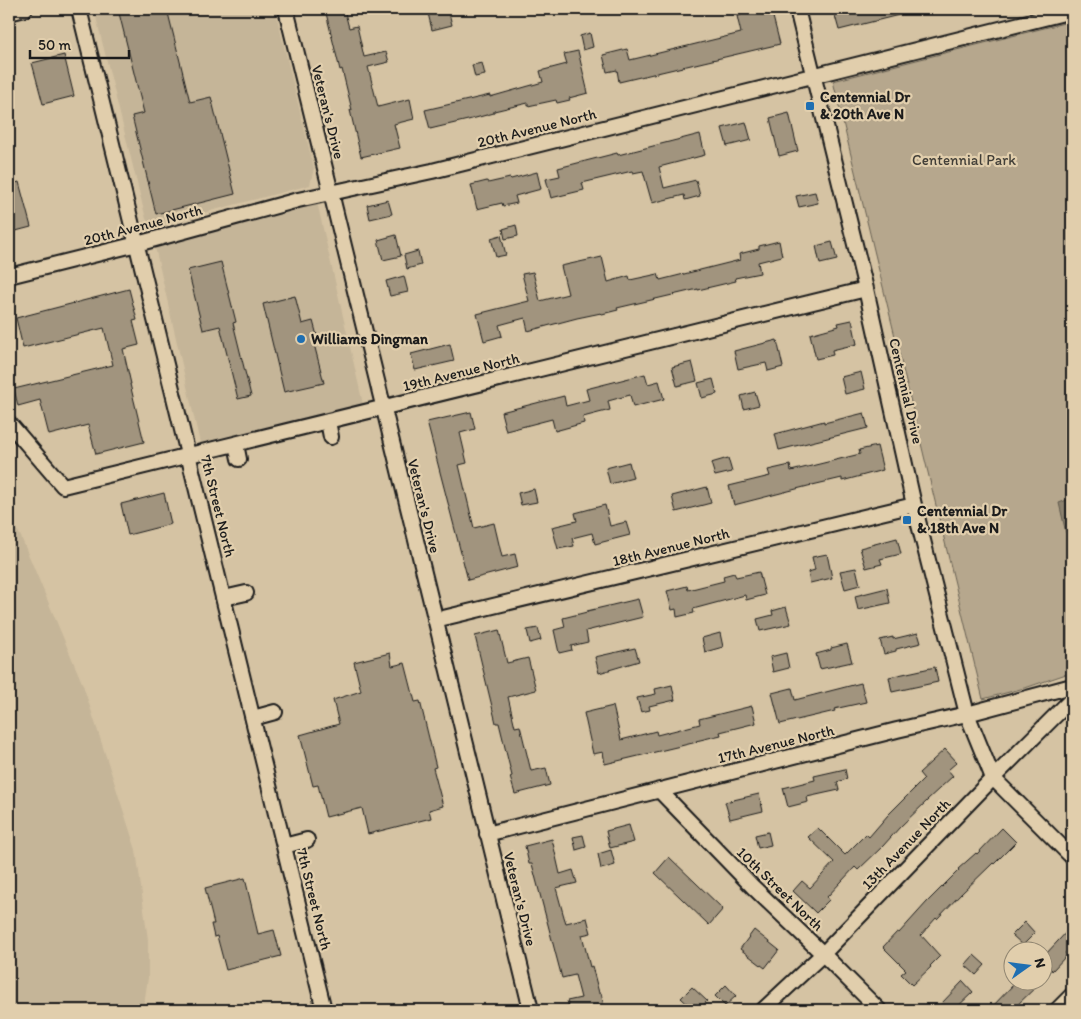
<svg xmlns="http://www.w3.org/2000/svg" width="1081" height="1019" font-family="Itim,sans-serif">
<rect width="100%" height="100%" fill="#d5c3a3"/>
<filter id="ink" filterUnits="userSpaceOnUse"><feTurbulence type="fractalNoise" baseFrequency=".02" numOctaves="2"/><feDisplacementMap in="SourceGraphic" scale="10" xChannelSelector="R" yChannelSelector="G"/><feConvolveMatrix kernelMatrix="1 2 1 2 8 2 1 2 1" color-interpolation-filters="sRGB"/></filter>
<g filter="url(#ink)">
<path fill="#c5b598" d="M 94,9 L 275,9 L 314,168 L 310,185 L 153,226 L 146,219 Z
M 317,202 L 363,404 L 200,443 L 155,247 Z
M 9,516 L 21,537 L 83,685 L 136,850 L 148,940 L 148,978 L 143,1010 L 9,1010 Z"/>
<path fill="#b6a78d" stroke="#696254" d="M 1072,21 L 1072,672 L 1028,687 L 983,699 L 833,81 Z"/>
<path fill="#8b816e" stroke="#5f594d" d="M 1072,498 L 1072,534 L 1066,533 L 1059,503 Z"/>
<path fill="#a1947e" stroke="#1c1c1c" d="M 118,9 L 167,9 L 190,102 L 211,97 L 235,194 L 156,214 L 132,116 L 144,113 Z
M 325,9 L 344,9 L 349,28 L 357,26 L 364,57 L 386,52 L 389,62 L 368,67 L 378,107 L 410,99 L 414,119 L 394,124 L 400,148 L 361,157 L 350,110 L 352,110 L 342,69 L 340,70 Z
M 444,9 L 448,9 L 452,25 L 432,30 L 428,13 Z
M 743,9 L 771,9 L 780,44 L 619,82 L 617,70 L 607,72 L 603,55 L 627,49 L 630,60 L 741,33 L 737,16 L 744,14 Z
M 847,9 L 906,9 L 907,13 L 839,30 L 834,12 Z
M 590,33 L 593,47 L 583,50 L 580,36 Z
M 578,51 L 588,93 L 569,98 L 570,100 L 557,103 L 556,100 L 528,106 L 528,103 L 494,111 L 494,113 L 468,120 L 430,129 L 425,110 L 490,95 L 490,97 L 543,82 L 540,71 L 567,64 L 564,54 Z
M 64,55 L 74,96 L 43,104 L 32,63 Z
M 482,63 L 485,75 L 475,77 L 472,65 Z
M 789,113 L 798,151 L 779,156 L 770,118 Z
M 746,122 L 751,140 L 727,146 L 722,128 Z
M 700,134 L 705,155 L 659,167 L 664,188 L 696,180 L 700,196 L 685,200 L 684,195 L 652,203 L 643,171 L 633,173 L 632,171 L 582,183 L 584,190 L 551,198 L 546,179 L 560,176 L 558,168 L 617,153 L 618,155 Z
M 537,172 L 541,189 L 515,196 L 517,203 L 503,206 L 502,203 L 477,209 L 471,185 L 487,181 L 488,183 L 510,178 L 511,179 Z
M 19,182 L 31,227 L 12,232 L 9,218 L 9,185 Z
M 815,192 L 818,203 L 799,207 L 796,196 Z
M 388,200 L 392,214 L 370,219 L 367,205 Z
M 516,225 L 518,236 L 505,239 L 503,229 Z
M 396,235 L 401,256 L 383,260 L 378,240 Z
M 501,235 L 506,255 L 496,257 L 491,238 Z
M 779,241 L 782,256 L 758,262 L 760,273 L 735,278 L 736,281 L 698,290 L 698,289 L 647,301 L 617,308 L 618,310 L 602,314 L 601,313 L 577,318 L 528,331 L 525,318 L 499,325 L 502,336 L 484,341 L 477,314 L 529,301 L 522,274 L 533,272 L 540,301 L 568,294 L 561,266 L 602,257 L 608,282 L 629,276 L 630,280 L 658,274 L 660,280 L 740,260 L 739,254 L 759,249 L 759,246 Z
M 832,242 L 837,260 L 820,264 L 816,246 Z
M 418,251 L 421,265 L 407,269 L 404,255 Z
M 221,262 L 236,322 L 233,323 L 251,396 L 238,399 L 220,326 L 203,330 L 188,270 Z
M 404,276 L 408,292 L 390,296 L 386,281 Z
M 129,289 L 137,320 L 133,321 L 139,345 L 123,349 L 131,384 L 130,384 L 144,442 L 96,454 L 88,425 L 49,435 L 40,400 L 18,406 L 14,389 L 113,365 L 104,328 L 23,348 L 16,318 Z
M 295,296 L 302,324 L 313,321 L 319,343 L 314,344 L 324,383 L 284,392 L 263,304 Z
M 852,320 L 857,344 L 832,350 L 833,355 L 816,359 L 810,334 L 839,326 L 838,323 Z
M 777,340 L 783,367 L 768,371 L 766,363 L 738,369 L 734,351 Z
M 450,344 L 454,361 L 415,370 L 411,354 Z
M 692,362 L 697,381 L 677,386 L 672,367 Z
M 861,372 L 865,389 L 845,394 L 841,377 Z
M 645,374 L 648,384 L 659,381 L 664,399 L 633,407 L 630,395 L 608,401 L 610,410 L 583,417 L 584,423 L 555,431 L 552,419 L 506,431 L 501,412 L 564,396 L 566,406 L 589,400 L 586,389 Z
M 713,379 L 717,394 L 702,398 L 698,383 Z
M 755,392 L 759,405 L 744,409 L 741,396 Z
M 471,412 L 475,429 L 460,433 L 467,463 L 459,465 L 474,528 L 494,523 L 502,557 L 515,554 L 518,567 L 468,580 L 427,422 Z
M 864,413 L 868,428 L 779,450 L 775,434 L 824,421 L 824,423 Z
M 877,446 L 883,470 L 842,481 L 842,478 L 808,486 L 734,505 L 729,486 L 770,476 L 768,470 L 790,465 L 791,471 L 860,454 L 859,450 Z
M 728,458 L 732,472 L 715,476 L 711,463 Z
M 629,462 L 633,478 L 610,484 L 606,468 Z
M 707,487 L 711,503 L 676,512 L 672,496 Z
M 534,489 L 537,502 L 521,505 L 518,493 Z
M 164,493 L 171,524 L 128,535 L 121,504 Z
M 605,505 L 610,526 L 626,522 L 630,535 L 595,544 L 592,533 L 572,538 L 574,546 L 558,549 L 552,527 L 577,521 L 575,513 Z
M 897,538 L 901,554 L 880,559 L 882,564 L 866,568 L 860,548 Z
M 827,554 L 832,578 L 810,583 L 808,572 L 815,570 L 812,557 Z
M 856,568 L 860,585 L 845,589 L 840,571 Z
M 759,572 L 765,595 L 746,600 L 745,595 L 693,609 L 694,613 L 677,617 L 676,609 L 672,610 L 667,591 L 687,586 L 688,590 L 724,581 L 723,576 L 734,573 L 736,577 Z
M 887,588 L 890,603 L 858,610 L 855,596 Z
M 638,599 L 643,617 L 586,631 L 588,642 L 571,646 L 572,650 L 559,653 L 554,630 L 565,627 L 563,618 L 587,612 L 587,611 Z
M 786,607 L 791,624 L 760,631 L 757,619 L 773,615 L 772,611 Z
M 538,628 L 541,640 L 530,643 L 527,630 Z
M 499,630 L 507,663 L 528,658 L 536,690 L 508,697 L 515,727 L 520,726 L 531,771 L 546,768 L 550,785 L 515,794 L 510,777 L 512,776 L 499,723 L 496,723 L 475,636 Z
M 720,633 L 723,647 L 705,652 L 702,638 Z
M 918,633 L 921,643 L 896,649 L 896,651 L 884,654 L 880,640 L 893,637 L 893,639 Z
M 847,644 L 852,662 L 820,669 L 816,654 L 831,650 L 831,648 Z
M 635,648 L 639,661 L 599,673 L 595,657 Z
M 390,653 L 392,666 L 405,663 L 415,702 L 420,701 L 436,767 L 433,768 L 443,806 L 429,810 L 431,818 L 368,834 L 362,808 L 326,817 L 318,785 L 313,786 L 300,735 L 339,724 L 333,700 L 361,691 L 354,662 Z
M 786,653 L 789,668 L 773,672 L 770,657 Z
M 935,667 L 938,682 L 892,692 L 889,677 Z
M 861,683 L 866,702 L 834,709 L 835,711 L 780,724 L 772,693 L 792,688 L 795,700 Z
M 672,685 L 675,700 L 649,706 L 650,710 L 641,712 L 637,698 L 656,694 L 655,689 Z
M 613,706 L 621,740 L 656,731 L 657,735 L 700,724 L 699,719 L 752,706 L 756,723 L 720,732 L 721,735 L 696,741 L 697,742 L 605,764 L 603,752 L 593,754 L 584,713 Z
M 945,749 L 957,762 L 948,770 L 953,776 L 927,800 L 928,800 L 900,827 L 883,846 L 858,870 L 855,867 L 827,897 L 829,900 L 816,913 L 793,891 L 802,881 L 810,888 L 834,862 L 808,837 L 818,828 L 845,855 L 866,834 L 869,837 L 888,815 L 924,779 L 919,773 Z
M 845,769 L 847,779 L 837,782 L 839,790 L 807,797 L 808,802 L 788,807 L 783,788 L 815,780 L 814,776 Z
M 759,794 L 763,811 L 730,819 L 725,802 Z
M 629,825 L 634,842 L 610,848 L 606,831 Z
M 1002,828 L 1016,842 L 994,864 L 993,863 L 961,894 L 937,919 L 936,918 L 921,935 L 940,956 L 930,966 L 931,967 L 912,985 L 901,974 L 906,970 L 883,947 L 897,932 L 899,933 L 927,902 L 959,870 L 958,869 L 976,853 L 977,854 Z
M 768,832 L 771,845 L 758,848 L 755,835 Z
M 583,835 L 586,847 L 576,850 L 573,837 Z
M 552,839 L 560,874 L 573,870 L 577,883 L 556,888 L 564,917 L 566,923 L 587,918 L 591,933 L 582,935 L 590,967 L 592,966 L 599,993 L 601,993 L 605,1010 L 570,1010 L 567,1001 L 581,998 L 575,975 L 562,978 L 532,864 L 529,864 L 525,846 Z
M 611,850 L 615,865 L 601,869 L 598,854 Z
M 669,857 L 723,909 L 709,925 L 655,873 Z
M 245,878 L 258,934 L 274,930 L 281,956 L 226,970 L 217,936 L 214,937 L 211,924 L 214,924 L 205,888 Z
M 1025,922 L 1035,933 L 1023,945 L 1012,935 Z
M 1072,926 L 1072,946 L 1065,953 L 1067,955 L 1052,971 L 1051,969 L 1044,978 L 1044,956 Z
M 754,930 L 779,950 L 765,968 L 740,949 Z
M 974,955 L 985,965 L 976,975 L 965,965 Z
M 963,981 L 973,992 L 954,1010 L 945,1010 L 940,1005 Z
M 1016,982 L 1041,982 L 1012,1010 L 989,1010 Z
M 726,985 L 736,996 L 725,1006 L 715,996 Z
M 692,987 L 707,1001 L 698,1010 L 694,1010 L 681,998 Z"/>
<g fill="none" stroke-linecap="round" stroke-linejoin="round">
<g stroke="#1c1c1c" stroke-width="18">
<path id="minor" d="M 79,9 L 324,1010
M 286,9 L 531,1010
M 797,9 L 866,289 L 914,505 L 967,714 L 993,778 L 1072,857
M 9,13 L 25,9
M 9,276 L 137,244 L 298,200 L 432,171 L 1072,11
M 328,421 L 331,437
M 9,423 L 63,486 L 866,289
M 236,444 L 239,459
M 224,598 L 246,593
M 435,620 L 914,505
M 253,718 L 275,712
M 659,790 L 753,887 L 823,954 L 879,1010
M 487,834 L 897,730 L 967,714 L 1072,686
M 284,846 L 307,840
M 763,1010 L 823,954 L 993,778 L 1072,699
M 1057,1010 L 1072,995"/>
</g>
<use href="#minor" stroke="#e1ceac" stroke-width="14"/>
</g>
</g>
<g fill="#1f6fb2" stroke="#e1ceac" stroke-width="2">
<rect x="805" y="101" width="10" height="10" rx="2.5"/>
<circle cx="301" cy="339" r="5"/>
<rect x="902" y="515" width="10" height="10" rx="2.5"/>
</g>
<g text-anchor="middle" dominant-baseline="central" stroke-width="4.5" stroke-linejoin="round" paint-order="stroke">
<g font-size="15" font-weight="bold" fill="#1c1c1c" stroke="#e1ceac" text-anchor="start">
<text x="820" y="97">Centennial Dr<tspan x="820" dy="17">&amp; 20th Ave N</tspan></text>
<text x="311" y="339">Williams Dingman</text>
<text x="917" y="511">Centennial Dr<tspan x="917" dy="17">&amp; 18th Ave N</tspan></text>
</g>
<g font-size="15" fill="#1c1c1c" stroke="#e1ceac">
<text transform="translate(328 112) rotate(76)">Veteran's Drive</text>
<text transform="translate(537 128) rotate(-14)">20th Avenue North</text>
<text transform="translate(143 225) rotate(-15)">20th Avenue North</text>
<text transform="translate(461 372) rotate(-14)">19th Avenue North</text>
<text transform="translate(906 391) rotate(77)">Centennial Drive</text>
<text transform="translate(218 506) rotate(76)">7th Street North</text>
<text transform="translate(424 506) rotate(76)">Veteran's Drive</text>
<text transform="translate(671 547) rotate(-14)">18th Avenue North</text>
<text transform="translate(776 744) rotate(-14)">17th Avenue North</text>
<text transform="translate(906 844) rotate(-46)">13th Avenue North</text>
<text transform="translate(780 889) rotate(44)">10th Street North</text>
<text transform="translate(314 899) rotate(76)">7th Street North</text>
<text transform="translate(520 899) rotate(76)">Veteran's Drive</text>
</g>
<g font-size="15" fill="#423f38" stroke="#e1ceac">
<text x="964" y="160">Centennial Park</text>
</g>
</g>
<rect width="1081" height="1019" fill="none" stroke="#e1ceac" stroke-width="30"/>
<rect x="15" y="15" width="1051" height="989" fill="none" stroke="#1c1c1c" stroke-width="2" filter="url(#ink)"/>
<g transform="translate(1028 966) rotate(76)"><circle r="24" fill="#e1ceac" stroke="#928772"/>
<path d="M0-4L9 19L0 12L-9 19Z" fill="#1f6fb2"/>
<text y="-8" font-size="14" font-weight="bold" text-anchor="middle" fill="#1c1c1c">N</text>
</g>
<path d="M30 50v8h99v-8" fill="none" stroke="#1c1c1c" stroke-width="2.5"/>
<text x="38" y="50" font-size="15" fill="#1c1c1c" stroke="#e1ceac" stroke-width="4" paint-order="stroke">50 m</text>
</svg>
